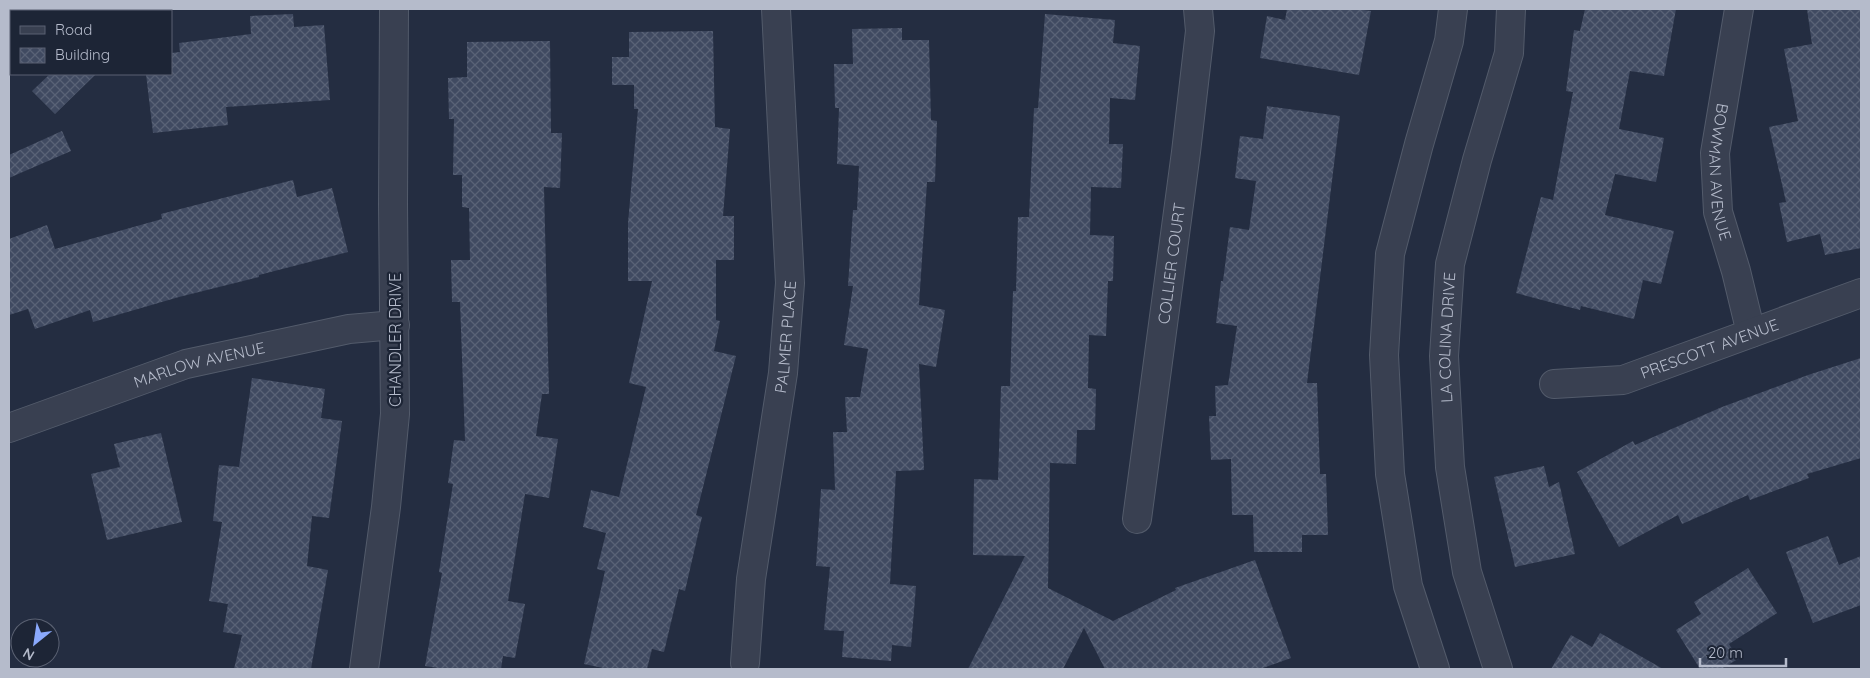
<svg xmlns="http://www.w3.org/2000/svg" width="1870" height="678" font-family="Quicksand,sans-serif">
<defs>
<pattern id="building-cross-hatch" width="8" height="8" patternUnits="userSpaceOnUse" patternTransform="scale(1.25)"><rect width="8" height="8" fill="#404a61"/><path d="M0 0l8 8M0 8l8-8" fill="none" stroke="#596276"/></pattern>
</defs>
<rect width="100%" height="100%" fill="#242d41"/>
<path fill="url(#building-cross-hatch)" d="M 1287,9 L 1356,9 L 1371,11 L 1359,75 L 1260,58 L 1267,16 L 1285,20 Z
M 1585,9 L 1676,9 L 1664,76 L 1630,71 L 1619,129 L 1664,138 L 1656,182 L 1615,174 L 1605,215 L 1674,231 L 1661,284 L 1643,280 L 1634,319 L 1581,306 L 1580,310 L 1516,293 L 1541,197 L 1553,200 L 1573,92 L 1566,91 L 1574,30 L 1580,31 Z
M 1807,9 L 1861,9 L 1861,248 L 1825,255 L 1820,234 L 1787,242 L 1779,203 L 1786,202 L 1769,127 L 1798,121 L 1784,49 L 1812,44 Z
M 293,14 L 294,27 L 324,25 L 330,100 L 226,107 L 228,125 L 153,133 L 146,74 L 171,74 L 171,53 L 180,52 L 179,43 L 251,34 L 250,16 Z
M 1045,14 L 1115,20 L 1113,43 L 1140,46 L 1135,100 L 1110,98 L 1109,144 L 1123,144 L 1121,188 L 1091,187 L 1090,235 L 1114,236 L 1113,281 L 1108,281 L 1106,336 L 1089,335 L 1088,388 L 1096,389 L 1095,430 L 1077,430 L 1076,464 L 1050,463 L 1048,588 L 1113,621 L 1176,590 L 1175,588 L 1255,560 L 1291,658 L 1260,669 L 1105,669 L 1084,628 L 1063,669 L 968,669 L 1025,556 L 973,555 L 974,479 L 998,480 L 1001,386 L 1010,386 L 1013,291 L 1016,291 L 1018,217 L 1029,217 L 1034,108 L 1038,108 Z
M 902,28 L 902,40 L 929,40 L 931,120 L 937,121 L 935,182 L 927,182 L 919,305 L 945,310 L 936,367 L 919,364 L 924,470 L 896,471 L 890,584 L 916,586 L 911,647 L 892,645 L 891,661 L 842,657 L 844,631 L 824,630 L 830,567 L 816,566 L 821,489 L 835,490 L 833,432 L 847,432 L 845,397 L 860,397 L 868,349 L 844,345 L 853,286 L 848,286 L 853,210 L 857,210 L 859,166 L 837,164 L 839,108 L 835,108 L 834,64 L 853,64 L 852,29 Z
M 713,31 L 715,127 L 730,129 L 723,216 L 734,216 L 734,260 L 716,260 L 716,320 L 720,321 L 714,351 L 736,356 L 696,515 L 702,517 L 685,591 L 679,589 L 664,652 L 652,649 L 647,669 L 608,669 L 584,664 L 605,571 L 597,569 L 606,533 L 583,527 L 591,490 L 619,497 L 646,387 L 629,383 L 652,281 L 628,281 L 628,223 L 638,109 L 634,109 L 634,85 L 612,85 L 612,57 L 629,57 L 629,32 Z
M 550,41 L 551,133 L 562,133 L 560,188 L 544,187 L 549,394 L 542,394 L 536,436 L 558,439 L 549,498 L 525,494 L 508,601 L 525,604 L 515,658 L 503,656 L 501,669 L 444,669 L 425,666 L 442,573 L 439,572 L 453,484 L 448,483 L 454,440 L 465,441 L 460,302 L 452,302 L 451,260 L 470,260 L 469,208 L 462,207 L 462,175 L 453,175 L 454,119 L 449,119 L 448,78 L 467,77 L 467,42 Z
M 50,74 L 96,74 L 55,114 L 32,91 Z
M 1267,106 L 1340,116 L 1307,383 L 1317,383 L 1320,474 L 1326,474 L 1328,535 L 1302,535 L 1302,552 L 1254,552 L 1253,515 L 1232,515 L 1231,459 L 1211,460 L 1209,416 L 1216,416 L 1215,386 L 1228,385 L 1237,326 L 1216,323 L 1221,281 L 1223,281 L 1230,227 L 1249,230 L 1256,181 L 1235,178 L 1240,136 L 1263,139 Z
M 62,131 L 71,151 L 9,178 L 9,155 Z
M 293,180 L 297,197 L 332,188 L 348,252 L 259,275 L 259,277 L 179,297 L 93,322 L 90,310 L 35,329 L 28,309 L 9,315 L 9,239 L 47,225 L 55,249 L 162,219 L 161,214 Z
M 1861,358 L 1861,458 L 1807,474 L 1809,478 L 1750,500 L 1748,495 L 1682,524 L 1678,515 L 1619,547 L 1577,472 L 1633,441 L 1635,445 L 1722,407 L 1808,375 Z
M 252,378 L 325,389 L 321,418 L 342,421 L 329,518 L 312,516 L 307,566 L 328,570 L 311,669 L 234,669 L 242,635 L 223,632 L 228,604 L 209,601 L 222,522 L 213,521 L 219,465 L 239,467 Z
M 161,433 L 182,522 L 107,540 L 91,474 L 120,467 L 114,444 Z
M 1544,466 L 1549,487 L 1559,482 L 1575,554 L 1515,567 L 1494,477 Z
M 1828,536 L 1839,565 L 1861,556 L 1861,605 L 1813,623 L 1786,552 Z
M 1748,568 L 1777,613 L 1729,644 L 1738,659 L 1721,669 L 1700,669 L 1676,630 L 1701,614 L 1694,602 Z
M 1600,633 L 1663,669 L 1551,669 L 1571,635 L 1592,647 Z"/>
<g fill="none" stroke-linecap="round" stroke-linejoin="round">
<g stroke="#535b6b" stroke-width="30">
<g id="minor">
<path id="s1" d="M 1739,9 L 1715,153 L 1718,212 L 1736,271 L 1751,333"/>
<path id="s2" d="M 1554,384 L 1623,380 L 1861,293"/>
<path id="s3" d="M 9,428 L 186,364 L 349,329 L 395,325"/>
<path id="s4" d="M 1137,519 L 1186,152 L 1200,31 L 1198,9"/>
<path id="s5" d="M 745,663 L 751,579 L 783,373 L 790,283 L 776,9"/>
<path d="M 364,669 L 386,507 L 395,414 L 393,204 L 394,9"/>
<path d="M 1435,669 L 1408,586 L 1390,474 L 1384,355 L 1390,254 L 1419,144 L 1449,41 L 1453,9"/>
<path id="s6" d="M 1498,669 L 1467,572 L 1450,467 L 1444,356 L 1450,264 L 1477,160 L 1509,53 L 1511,9"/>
</g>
</g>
<use href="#minor" stroke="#394051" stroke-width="28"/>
</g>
<g text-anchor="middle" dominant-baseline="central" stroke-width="4.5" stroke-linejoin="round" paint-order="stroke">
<g font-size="16" fill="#b5bbcb" stroke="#1d2536">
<text stroke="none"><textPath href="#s1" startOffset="165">BOWMAN AVENUE</textPath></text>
<text stroke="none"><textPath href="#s4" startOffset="258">COLLIER COURT</textPath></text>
<text stroke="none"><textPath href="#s5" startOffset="329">PALMER PLACE</textPath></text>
<text stroke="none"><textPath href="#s6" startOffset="338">LA COLINA DRIVE</textPath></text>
<text transform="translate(395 340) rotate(-90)">CHANDLER DRIVE</text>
<text stroke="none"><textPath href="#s2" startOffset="161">PRESCOTT AVENUE</textPath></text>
<text stroke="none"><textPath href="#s3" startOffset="201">MARLOW AVENUE</textPath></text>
</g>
</g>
<rect width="1870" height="678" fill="none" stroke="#b5bbcb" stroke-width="20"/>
<rect x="10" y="10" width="162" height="65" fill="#1d2536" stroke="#5a6172"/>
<rect x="20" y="26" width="25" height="8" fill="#394051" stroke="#5a6172"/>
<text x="55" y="35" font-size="15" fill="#b5bbcb">Road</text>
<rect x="20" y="48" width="25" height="15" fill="url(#building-cross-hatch)" stroke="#5a6172"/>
<text x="55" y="60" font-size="15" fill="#b5bbcb">Building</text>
<g transform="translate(35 643) rotate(210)"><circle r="24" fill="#1d2536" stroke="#5a6172"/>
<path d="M0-4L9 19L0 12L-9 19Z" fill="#8aa9fc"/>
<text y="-8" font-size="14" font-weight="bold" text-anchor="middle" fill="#b5bbcb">N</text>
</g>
<path d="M1700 658v8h86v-8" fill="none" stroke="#b5bbcb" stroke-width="2.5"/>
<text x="1708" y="658" font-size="15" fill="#b5bbcb" stroke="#1d2536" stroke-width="4" paint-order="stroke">20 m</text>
</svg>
